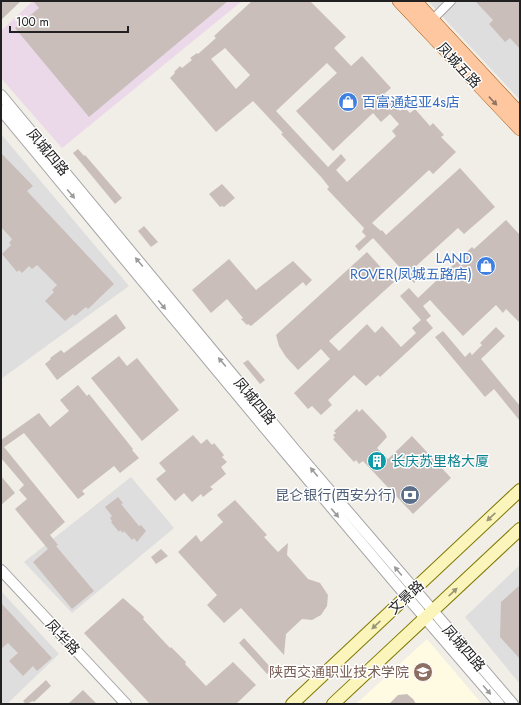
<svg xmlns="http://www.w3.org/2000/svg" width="521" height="705" font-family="Jost,'Noto Sans SC',sans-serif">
<rect width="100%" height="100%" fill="#f1ede7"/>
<path fill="#dfdede" d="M 428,1 L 520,1 L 520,100 Z
M 1,134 L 129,286 L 1,379 Z
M 131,477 L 174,528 L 72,613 L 24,562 Z
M 520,565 L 520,684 L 465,617 Z
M 1,591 L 59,654 L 7,704 L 1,704 Z"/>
<path fill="#ebd9ea" d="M 33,1 L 242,1 L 62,148 L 1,78 L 1,31 Z"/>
<path fill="#fffbe3" d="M 427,639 L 482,704 L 356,704 Z"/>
<path fill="#c9beba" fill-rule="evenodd" d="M 1,1 L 21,1 L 1,20 Z
M 33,1 L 228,1 L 89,117 L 15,28 L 39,8 Z
M 252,1 L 310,1 L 346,37 L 334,48 L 351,66 L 362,56 L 391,88 L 384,94 L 400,111 L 404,107 L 410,113 L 415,109 L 430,126 L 433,123 L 444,135 L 441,137 L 456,152 L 433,174 L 429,170 L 372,223 L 381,231 L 382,230 L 386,235 L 460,168 L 495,207 L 464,234 L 458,228 L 415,267 L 423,275 L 414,283 L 373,238 L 359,251 L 355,246 L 366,236 L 362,232 L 364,228 L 327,189 L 329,187 L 322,178 L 281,134 L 283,133 L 253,101 L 216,132 L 170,78 L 175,73 L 174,72 L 180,66 L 182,68 L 192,60 L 190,58 L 197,53 L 198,54 L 216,38 L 214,36 ZM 225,48 L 250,75 L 236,89 L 211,59 ZM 327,63 L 337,73 L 296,111 L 333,151 L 373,113 L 381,122 L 390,114 L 399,124 L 392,131 L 396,136 L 347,182 L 336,170 L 346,160 L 341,154 L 328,167 L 276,111 Z
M 475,1 L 520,1 L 520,49 L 510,38 L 505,42 L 489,24 L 493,20 Z
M 78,149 L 84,156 L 85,155 L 122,198 L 115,204 L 73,153 Z
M 1,153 L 33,186 L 27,191 L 114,284 L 88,309 L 86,307 L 75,316 L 73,314 L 65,321 L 45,301 L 54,292 L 52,290 L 57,285 L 37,265 L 32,269 L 29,266 L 22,273 L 19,270 L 17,272 L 2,254 L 11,245 L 9,243 L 12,239 L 1,227 Z
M 222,184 L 235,198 L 224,207 L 222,206 L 220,207 L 209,194 Z
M 506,220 L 520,235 L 520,323 L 506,309 L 503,313 L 496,305 L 463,336 L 430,300 L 423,306 L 431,316 L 426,320 L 433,328 L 380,377 L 378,375 L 366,386 L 354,375 L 328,400 L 332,405 L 321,415 L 312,406 L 308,409 L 294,393 L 330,359 L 321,349 L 298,370 L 286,357 L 279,346 L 276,335 L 367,252 L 394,282 L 329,341 L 339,351 L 367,324 L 375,333 L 382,326 L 401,347 L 416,333 L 412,328 L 421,320 L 400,296 L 409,288 L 418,298 L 472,247 L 474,249 Z
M 144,226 L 158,242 L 151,247 L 138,231 Z
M 229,259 L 256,290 L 293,261 L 312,280 L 306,286 L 303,282 L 251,326 L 248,324 L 247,325 L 241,319 L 243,318 L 227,299 L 211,313 L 192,290 Z
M 116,314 L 126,328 L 57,380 L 45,364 L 51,359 L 50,358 L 61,350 L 64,353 Z
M 496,327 L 505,336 L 481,359 L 520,406 L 520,421 L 494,389 L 485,397 L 435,337 L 443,331 L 465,357 L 470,352 L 472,355 L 482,345 L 480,343 Z
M 119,356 L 127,366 L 137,358 L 179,410 L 142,441 L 91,378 Z
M 248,360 L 265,380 L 260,384 L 243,363 Z
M 78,385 L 87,396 L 89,394 L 133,449 L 132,450 L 139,458 L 120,473 L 114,466 L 82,491 L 85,494 L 78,499 L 24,433 L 4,447 L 65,522 L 50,535 L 58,545 L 56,546 L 94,591 L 72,609 L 33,562 L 48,549 L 15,509 L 27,499 L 19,490 L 24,485 L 1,458 L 1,440 L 39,413 L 50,427 L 69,411 L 60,400 Z
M 357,409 L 359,412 L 362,409 L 364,411 L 385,433 L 387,437 L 377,448 L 388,459 L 412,436 L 451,478 L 413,514 L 363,461 L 359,464 L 356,460 L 354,462 L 333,439 L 335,438 L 333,435 L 336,433 L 334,431 Z
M 193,435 L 201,444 L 207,439 L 212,445 L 214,443 L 224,455 L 222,457 L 227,462 L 221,467 L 226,474 L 210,487 L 213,489 L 203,497 L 201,494 L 192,502 L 184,493 L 175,501 L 156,479 L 166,471 L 159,463 Z
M 1,476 L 15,493 L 1,505 Z
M 118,497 L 123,503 L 121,504 L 139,526 L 141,525 L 146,531 L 137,542 L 134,538 L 132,540 L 124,531 L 123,533 L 120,530 L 119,532 L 111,522 L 112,521 L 110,518 L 112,516 L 105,507 Z
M 235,500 L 267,535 L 264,537 L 278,552 L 288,543 L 287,555 L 308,579 L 320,583 L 328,595 L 327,606 L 321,615 L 312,620 L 302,619 L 286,634 L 284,655 L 241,608 L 224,623 L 207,605 L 217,595 L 178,552 L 196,535 L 201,542 L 223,522 L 217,515 Z
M 161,549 L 168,556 L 156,564 L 151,557 Z
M 520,585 L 520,659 L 500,637 L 501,602 Z
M 123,598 L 140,613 L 144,617 L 143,619 L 170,648 L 171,647 L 186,662 L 185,664 L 206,686 L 233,662 L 256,685 L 236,704 L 150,704 L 84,633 Z
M 1,603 L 52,658 L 37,671 L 33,666 L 23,676 L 9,661 L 18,653 L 8,643 L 1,649 Z
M 244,638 L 272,669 L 267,674 L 239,643 Z
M 46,680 L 51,686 L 34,702 L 33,701 L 26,704 L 23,701 Z
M 83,690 L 97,704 L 68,704 Z
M 407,694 L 413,699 L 416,704 L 389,704 L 398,695 Z"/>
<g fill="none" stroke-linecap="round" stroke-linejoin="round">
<g stroke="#a5a5a5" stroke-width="10">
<path id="minor" d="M 430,22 L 451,1"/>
</g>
<g stroke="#a5a5a5" stroke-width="12">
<path id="tertiary" d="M 1,95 L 296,451 L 513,704
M 1,110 C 166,309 330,509 499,704
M 1,570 L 126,704"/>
</g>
<g stroke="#7e7902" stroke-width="14">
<path id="secondary" d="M 292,704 L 520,490
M 333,704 L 520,529"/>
</g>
<g stroke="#9e5200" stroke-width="14">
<path id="primary" d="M 399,1 L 520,129
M 415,1 L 520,114"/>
</g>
<use href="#minor" stroke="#fff" stroke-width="8"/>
<use href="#tertiary" stroke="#fff" stroke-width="10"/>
<use href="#secondary" stroke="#fbf5bb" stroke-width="12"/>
<use href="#primary" stroke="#fec7a0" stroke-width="13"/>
</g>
<defs><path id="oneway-solid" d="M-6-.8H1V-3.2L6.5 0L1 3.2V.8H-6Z"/></defs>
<use fill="#907460" href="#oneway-solid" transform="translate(493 101) rotate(47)"/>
<g fill="#9b9b9b">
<use href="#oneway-solid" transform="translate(71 194) rotate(50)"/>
<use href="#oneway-solid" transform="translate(139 262) rotate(-130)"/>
<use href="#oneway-solid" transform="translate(162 305) rotate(50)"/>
<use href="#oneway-solid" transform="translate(222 362) rotate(-130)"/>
<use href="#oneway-solid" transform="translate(314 472) rotate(-130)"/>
<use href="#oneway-solid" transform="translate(335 513) rotate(50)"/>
<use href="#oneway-solid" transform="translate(398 571) rotate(-130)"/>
<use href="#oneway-solid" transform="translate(487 690) rotate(49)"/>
</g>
<g fill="#999676">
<use href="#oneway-solid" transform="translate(491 517) rotate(137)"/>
<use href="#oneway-solid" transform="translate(453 592) rotate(-43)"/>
<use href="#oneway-solid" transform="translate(376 625) rotate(137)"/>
</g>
<defs>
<g id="shop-disc" transform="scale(1)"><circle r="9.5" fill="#3f7fe0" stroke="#fff"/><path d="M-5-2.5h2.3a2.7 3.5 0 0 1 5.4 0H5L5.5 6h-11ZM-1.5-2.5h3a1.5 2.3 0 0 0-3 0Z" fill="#fff"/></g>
<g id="building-disc" transform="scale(1)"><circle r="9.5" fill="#0f9aa8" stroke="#fff"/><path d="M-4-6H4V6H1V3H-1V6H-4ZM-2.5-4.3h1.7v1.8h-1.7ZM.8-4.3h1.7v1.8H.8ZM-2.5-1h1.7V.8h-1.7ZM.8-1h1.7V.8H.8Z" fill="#fff"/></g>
<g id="bank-disc" transform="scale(1)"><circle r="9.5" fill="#5c6f8a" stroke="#fff"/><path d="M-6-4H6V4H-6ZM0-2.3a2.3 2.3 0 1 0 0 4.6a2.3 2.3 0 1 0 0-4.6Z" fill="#fff"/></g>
<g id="university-disc" transform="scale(1)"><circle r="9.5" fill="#8d6e63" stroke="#fff"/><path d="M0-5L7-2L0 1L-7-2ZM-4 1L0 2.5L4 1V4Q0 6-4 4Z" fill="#fff"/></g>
</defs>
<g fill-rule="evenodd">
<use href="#shop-disc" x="348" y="102"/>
<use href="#shop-disc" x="486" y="266"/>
<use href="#building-disc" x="377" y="461"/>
<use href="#bank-disc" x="410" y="495"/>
<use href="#university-disc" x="423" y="672"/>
</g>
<g text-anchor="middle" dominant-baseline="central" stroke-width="3" stroke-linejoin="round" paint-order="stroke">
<g font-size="14" fill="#212121" stroke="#fff">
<text transform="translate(459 65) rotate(47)">凤城五路</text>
<text transform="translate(48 152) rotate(50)">凤城四路</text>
<text transform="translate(255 401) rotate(50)">凤城四路</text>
<text transform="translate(406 597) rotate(-43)">文景路</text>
<text transform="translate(63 637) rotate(47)">凤华路</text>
<text transform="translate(464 648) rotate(49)">凤城四路</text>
</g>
<g font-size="14" fill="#366cbe" stroke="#fff" text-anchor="start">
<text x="362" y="102">百富通起亚4s店</text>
<text x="472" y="258" text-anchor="end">LAND<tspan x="472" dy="16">ROVER(凤城五路店)</tspan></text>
</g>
<g font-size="14" fill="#0d838f" stroke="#fff" text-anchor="start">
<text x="391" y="461">长庆苏里格大厦</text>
</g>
<g font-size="14" fill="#4e5e75" stroke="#fff" text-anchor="end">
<text x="396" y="495">昆仑银行(西安分行)</text>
</g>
<g font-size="14" fill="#785e54" stroke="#fff" text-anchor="end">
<text x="409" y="672">陕西交通职业技术学院</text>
</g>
</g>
<rect width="521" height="705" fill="none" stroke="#212121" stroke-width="4"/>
<path d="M10 26v6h118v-6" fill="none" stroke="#212121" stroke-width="2"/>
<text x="16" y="26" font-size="12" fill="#212121" stroke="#ffffff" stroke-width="3" paint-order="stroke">100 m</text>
</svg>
